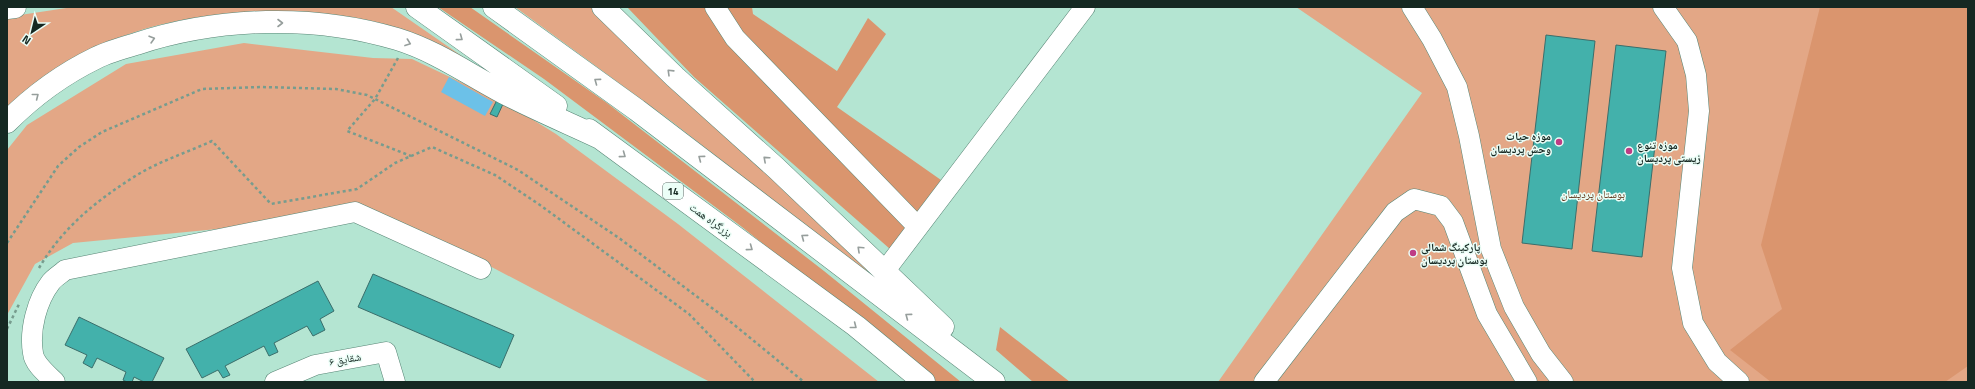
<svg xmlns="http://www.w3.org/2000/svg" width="1975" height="389" font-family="'Titillium Web','Noto Naskh Arabic',sans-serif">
<rect width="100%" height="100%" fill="#b4e5d2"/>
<path fill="#e3a786" d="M 73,7 L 391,7 L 508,88 C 478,71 445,49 414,34 C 331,0 193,6 111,41 C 100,46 89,55 78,62 C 55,78 31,93 7,108 L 7,17 Z
M 515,7 L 594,7 L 899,299 L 671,121 Z
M 1296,7 L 1968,7 L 1968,382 L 1218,382 L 1422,93 Z
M 244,43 L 373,58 L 412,59 L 509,105 L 556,134 L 678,224 L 879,382 L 710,382 L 448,244 L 350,204 L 238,227 L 73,243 L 35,264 L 7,315 L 7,150 L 27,125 L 126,64 Z"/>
<path fill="#da956e" d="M 438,7 L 470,7 L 607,103 L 824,271 L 961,382 L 937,382 L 742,227 L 544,79 Z
M 627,7 L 752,7 L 753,14 L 837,71 L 868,18 L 886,34 L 837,107 L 941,180 L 890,249 L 694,77 Z
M 1820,7 L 1968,7 L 1968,366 L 1945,382 L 1771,382 L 1730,350 L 1782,309 L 1761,245 Z
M 1000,327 L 1070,382 L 1033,382 L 996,350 Z"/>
<path fill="#6cc1e8" d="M 449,77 L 493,102 L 485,116 L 441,92 Z"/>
<path fill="#43b1ab" stroke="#3a6e6b" d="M 1546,35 L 1595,41 L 1572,249 L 1522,243 Z
M 1616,45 L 1666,51 L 1642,257 L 1592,251 Z
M 497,100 L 503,104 L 497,117 L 490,114 Z
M 373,274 L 514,335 L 500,368 L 358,307 Z
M 318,281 L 334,311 L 320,319 L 325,330 L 313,336 L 307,326 L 274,343 L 278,352 L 269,356 L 264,346 L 225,366 L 230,375 L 223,378 L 218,370 L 202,378 L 186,349 Z
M 79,317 L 164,358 L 152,382 L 144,382 L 134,377 L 132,382 L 127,382 L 123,380 L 126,372 L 97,358 L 92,368 L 83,363 L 87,355 L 65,345 Z"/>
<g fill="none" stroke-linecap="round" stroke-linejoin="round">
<g stroke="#578575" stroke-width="21">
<path id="minor" d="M 715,7 L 735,38 L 918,227
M 1412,7 L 1432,39 L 1457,87 L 1469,136 L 1491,249 L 1514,307 L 1541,354 L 1563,382
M 1663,7 L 1687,41 L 1696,75 L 1699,111 L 1682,268 L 1693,323 L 1717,362 L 1739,382
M 884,272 L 1085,7
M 55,382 C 47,374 34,364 33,353 C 29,330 37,300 51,282 C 55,277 61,274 65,270 L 355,212 L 481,269
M 275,382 L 315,365 L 386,352 L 395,382
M 1264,382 L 1395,212 L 1414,199 L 1441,206 L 1453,222 L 1487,314 L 1527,382"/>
</g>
<g stroke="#578575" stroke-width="23">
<path id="highway" d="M 417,7 L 556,106
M 494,7 L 637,110 L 994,382
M 603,7 L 675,77 L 776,168 L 943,327
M 7,8 L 15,7
M 7,122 C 33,96 63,74 96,58 C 108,52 122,48 136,44 C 218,17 314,14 397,39 C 436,51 468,74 504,93 C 535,109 568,123 600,138
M 589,130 L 856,326 L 924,382"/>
</g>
<path stroke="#779c8e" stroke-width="2.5" stroke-dasharray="3 3" stroke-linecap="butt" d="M 398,58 L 375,99 L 347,131 L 411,156
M 7,243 L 58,166 L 79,147 L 102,132 L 202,89 L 261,87 L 336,89 L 367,95 L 518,170 L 619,238 L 732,323 L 804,382
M 39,268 C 63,227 97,200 137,175 C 160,161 188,152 212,141 L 271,204 L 357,189 L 395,163 L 432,147 L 495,175 L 540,205 L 689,314 L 755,382
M 7,329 L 20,302"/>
<use href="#minor" stroke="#fff" stroke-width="20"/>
<use href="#highway" stroke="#fff" stroke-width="22"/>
</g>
<defs><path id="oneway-chevron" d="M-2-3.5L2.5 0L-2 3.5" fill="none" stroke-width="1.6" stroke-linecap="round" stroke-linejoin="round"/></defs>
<g stroke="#969e9c">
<use href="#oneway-chevron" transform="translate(280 23)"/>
<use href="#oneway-chevron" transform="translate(460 38) rotate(36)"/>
<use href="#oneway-chevron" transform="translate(152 39) rotate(-16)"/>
<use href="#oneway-chevron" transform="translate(408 43) rotate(20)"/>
<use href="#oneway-chevron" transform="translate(670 72) rotate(-136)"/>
<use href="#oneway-chevron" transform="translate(597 81) rotate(-144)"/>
<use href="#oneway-chevron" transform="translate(36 96) rotate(-38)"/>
<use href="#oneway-chevron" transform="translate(623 155) rotate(36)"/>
<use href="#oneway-chevron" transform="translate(701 158) rotate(-143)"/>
<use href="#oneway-chevron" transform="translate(766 159) rotate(-138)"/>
<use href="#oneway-chevron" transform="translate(804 237) rotate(-143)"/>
<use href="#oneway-chevron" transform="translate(750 248) rotate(36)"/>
<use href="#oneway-chevron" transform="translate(860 249) rotate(-137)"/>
<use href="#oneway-chevron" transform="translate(908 316) rotate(-143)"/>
<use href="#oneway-chevron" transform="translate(854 326) rotate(38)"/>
</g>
<g fill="#be3c85" stroke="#ebfef7" stroke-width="1.5">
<circle cx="1559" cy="142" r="4"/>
<circle cx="1629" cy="151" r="4"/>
<circle cx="1413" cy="253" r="4"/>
</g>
<g text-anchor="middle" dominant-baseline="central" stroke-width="3" stroke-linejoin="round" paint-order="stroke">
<rect fill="#ebfef7" stroke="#556862" stroke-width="1" x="663" y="183" width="20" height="16" rx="3"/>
<g font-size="10" font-weight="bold" fill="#152822">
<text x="673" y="191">14</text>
</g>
<g font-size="11" font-weight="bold" fill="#152822" stroke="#ebfef7" text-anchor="start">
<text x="1551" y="136" text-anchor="end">موزه حیات<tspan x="1551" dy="13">وحش پردیسان</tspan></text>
<text x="1637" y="145">موزه تنوع<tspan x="1637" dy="13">زیستی پردیسان</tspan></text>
<text x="1421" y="247">پارکینگ شمالی<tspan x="1421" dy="13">بوستان پردیسان</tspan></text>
</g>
<g font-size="11" fill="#623418" stroke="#ebfef7">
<text x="1593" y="194">بوستان پردیسان</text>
</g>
<g font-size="11" fill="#152822" stroke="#ebfef7">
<text transform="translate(711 220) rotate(36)">بزرگراه همت</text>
<text transform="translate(345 359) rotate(-10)">شقایق ۶</text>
</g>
</g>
<rect width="1975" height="389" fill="none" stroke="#152822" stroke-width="16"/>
<g transform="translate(32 32) rotate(215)" stroke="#ebfef7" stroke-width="3" paint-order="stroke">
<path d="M0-3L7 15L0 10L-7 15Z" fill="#152822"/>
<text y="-6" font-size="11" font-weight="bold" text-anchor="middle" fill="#152822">N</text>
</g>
</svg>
